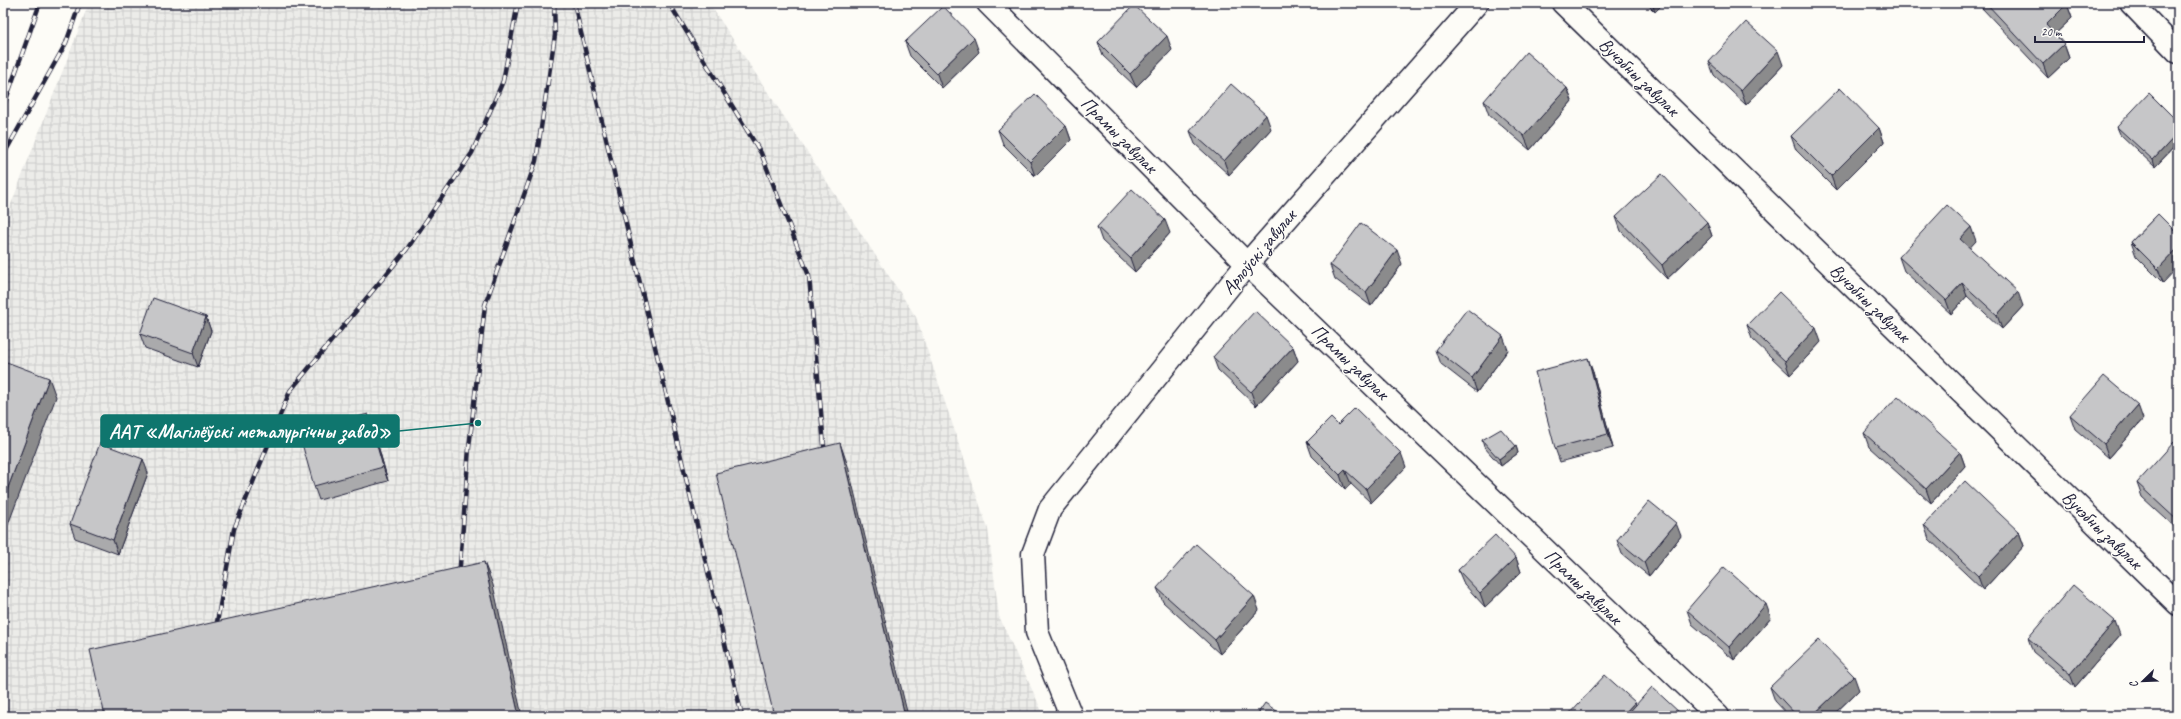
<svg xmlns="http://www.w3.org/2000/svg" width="2181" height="719" font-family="Caveat,sans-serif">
<defs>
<pattern id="industrial-grid" width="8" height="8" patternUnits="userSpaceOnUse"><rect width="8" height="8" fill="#ecece9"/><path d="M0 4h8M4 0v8" fill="none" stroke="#cacac9"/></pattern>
</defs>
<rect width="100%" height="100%" fill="#fdfcf7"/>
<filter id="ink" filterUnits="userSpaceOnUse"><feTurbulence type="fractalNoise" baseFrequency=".025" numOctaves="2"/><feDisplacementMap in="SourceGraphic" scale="8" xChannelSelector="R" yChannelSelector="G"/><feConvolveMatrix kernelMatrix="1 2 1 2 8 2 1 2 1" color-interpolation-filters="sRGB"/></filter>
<g filter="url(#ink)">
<path fill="url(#industrial-grid)" d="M 89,3 L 709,3 L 916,317 L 988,529 L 999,616 L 1044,716 L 3,716 L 3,225 Z"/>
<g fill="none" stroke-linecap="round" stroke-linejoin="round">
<g stroke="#22223b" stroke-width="25">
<path id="minor" d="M 988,3 L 1247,264 L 1718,716
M 1563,3 L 2178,604
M 2131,3 L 2178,52
M 1071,716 L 1037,632 L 1033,554 L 1050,509 L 1247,264 L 1477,3"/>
</g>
<use href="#minor" stroke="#fdfcf7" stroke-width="22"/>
<g stroke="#22223b" stroke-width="4.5">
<path id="rail" d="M 574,3 L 742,716
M 669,3 L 761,153 L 809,276 L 825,457
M 3,108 L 40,3
M 3,156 L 66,43 L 80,3
M 459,578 L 469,448 L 485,305 L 536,161 L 555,35 L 554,3
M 215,633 L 234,529 L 290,391 L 407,249 L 472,153 L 503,81 L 518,3"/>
</g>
<use href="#rail" stroke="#fdfcf7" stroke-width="3" stroke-dasharray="9" stroke-linecap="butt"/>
</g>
<path fill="#aaaaac" stroke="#22223b" d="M 1646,3 L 1664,3 L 1655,12 Z
M 1980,3 L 2065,3 L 2067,4 L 2072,18 L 2055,34 L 2064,44 L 2069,58 L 2048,78 L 1982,8 Z
M 905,42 L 979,52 L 942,88 L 910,56 Z
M 1098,42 L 1172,50 L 1136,87 L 1103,56 Z
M 1709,62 L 1783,65 L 1746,105 L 1714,75 Z
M 1567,88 L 1572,101 L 1530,150 L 1489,115 L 1484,101 Z
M 2178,122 L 2178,143 L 2155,167 L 2120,134 L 2117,127 Z
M 1066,126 L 1071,140 L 1035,176 L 1003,144 L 998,130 Z
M 1879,128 L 1884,142 L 1836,190 L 1796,150 L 1791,136 Z
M 1271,129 L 1229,175 L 1195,144 L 1190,131 Z
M 2158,214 L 2163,283 L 2136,256 L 2131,242 Z
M 1616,217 L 1707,222 L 1712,236 L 1667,279 L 1621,231 Z
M 1097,227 L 1170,233 L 1135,272 L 1102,241 Z
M 1976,241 L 1969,248 L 2023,306 L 2002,329 L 1967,296 L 1951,314 L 1904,271 L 1899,257 Z
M 1402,264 L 1371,306 L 1335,279 L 1330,265 Z
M 206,317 L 211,331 L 198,367 L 145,348 L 140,334 Z
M 1747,325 L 1821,342 L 1790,375 L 1752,339 Z
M 1293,347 L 1298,361 L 1256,406 L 1218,370 L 1213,357 Z
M 1436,350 L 1508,350 L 1477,392 L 1441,364 Z
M 1593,372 L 1613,448 L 1560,462 L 1555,448 Z
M 368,414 L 373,428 L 388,481 L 319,500 L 314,486 Z
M 2070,415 L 2143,419 L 2109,458 L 2075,429 Z
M 1338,425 L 1406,467 L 1371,503 L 1351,484 L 1345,489 L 1312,456 L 1307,442 Z
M 1864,433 L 1960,452 L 1965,466 L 1931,503 L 1869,447 Z
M 1482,440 L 1516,446 L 1518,453 L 1501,466 L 1484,447 Z
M 2178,446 L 2178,530 L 2142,497 L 2137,483 Z
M 148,473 L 118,554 L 75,538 L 70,524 Z
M 1924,525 L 2019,532 L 2024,546 L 1983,590 L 1929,539 Z
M 1681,536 L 1649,576 L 1622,554 L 1617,540 Z
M 1516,558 L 1521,572 L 1485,607 L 1464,584 L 1458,570 Z
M 1157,588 L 1259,610 L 1220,654 L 1163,602 Z
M 1687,610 L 1771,618 L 1734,660 L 1692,624 Z
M 2120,635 L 2075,687 L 2033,652 L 2028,638 Z
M 1770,687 L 1859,690 L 1832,716 L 1789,716 L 1775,701 Z"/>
<path fill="#8b8b8c" stroke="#22223b" d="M 1652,3 L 1664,3 L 1655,12 Z
M 2067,4 L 2072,18 L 2051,38 L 2046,25 Z
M 1167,36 L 1172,50 L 1136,87 L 1130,74 Z
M 974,38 L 979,52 L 942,88 L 937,74 Z
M 2064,44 L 2069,58 L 2048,78 L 2043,64 Z
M 1778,51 L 1783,65 L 1746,105 L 1741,91 Z
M 1567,88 L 1572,101 L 1530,150 L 1524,136 Z
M 1266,115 L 1271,129 L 1229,175 L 1224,161 Z
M 1066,126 L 1071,140 L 1035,176 L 1030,162 Z
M 1879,128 L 1884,142 L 1836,190 L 1831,176 Z
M 2178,133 L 2178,143 L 2155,167 L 2153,160 Z
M 1165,220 L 1170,233 L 1135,272 L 1130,258 Z
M 1707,222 L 1712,236 L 1667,279 L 1662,265 Z
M 1971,227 L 1976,241 L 1965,253 L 1960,239 Z
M 2178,248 L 2178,267 L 2163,283 L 2158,269 Z
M 1397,250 L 1402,264 L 1371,306 L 1366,292 Z
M 1962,283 L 1967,296 L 1951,314 L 1946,300 Z
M 2018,292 L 2023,306 L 2002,329 L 1997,315 Z
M 206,317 L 211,331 L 198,367 L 193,353 Z
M 1816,328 L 1821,342 L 1790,375 L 1785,361 Z
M 1503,336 L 1508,350 L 1477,392 L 1472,378 Z
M 1293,347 L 1298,361 L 1256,406 L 1251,392 Z
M 1588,358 L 1593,372 L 1613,448 L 1608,434 Z
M 49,378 L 56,397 L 3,538 L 3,501 Z
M 2138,405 L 2143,419 L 2109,458 L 2104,444 Z
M 368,414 L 373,428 L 388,481 L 383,467 Z
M 840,443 L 848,466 L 908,716 L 905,716 Z
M 1516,446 L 1518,453 L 1501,466 L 1499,459 Z
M 1960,452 L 1965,466 L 1931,503 L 1926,489 Z
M 1401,453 L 1406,467 L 1371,503 L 1366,489 Z
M 143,459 L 148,473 L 118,554 L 113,540 Z
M 1345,470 L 1351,484 L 1345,489 L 1340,475 Z
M 1676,523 L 1681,536 L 1649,576 L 1644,562 Z
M 2019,532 L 2024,546 L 1983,590 L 1978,576 Z
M 1516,558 L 1521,572 L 1485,607 L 1480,593 Z
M 484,562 L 493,585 L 522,716 L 519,716 Z
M 1254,596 L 1259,610 L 1220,654 L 1215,640 Z
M 1766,604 L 1771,618 L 1734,660 L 1729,647 Z
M 2115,621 L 2120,635 L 2075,687 L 2070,674 Z
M 1854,676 L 1859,690 L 1832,716 L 1812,716 Z
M 1635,702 L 1639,716 L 1622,716 Z"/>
<path fill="#c6c6c8" stroke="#22223b" d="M 1986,3 L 2065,3 L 2067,4 L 2046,25 L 2064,44 L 2043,64 Z
M 1134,5 L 1167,36 L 1130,74 L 1098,42 Z
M 943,6 L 974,38 L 937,74 L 905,42 Z
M 1746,22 L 1778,51 L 1741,91 L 1709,62 Z
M 1526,52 L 1567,88 L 1524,136 L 1484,101 Z
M 1231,84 L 1266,115 L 1224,161 L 1190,131 Z
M 1840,88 L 1879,128 L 1831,176 L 1791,136 Z
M 2149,93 L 2178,122 L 2178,133 L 2153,160 L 2117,127 Z
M 1035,94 L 1066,126 L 1030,162 L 998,130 Z
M 1662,174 L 1707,222 L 1662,265 L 1616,217 Z
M 1132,189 L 1165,220 L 1130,258 L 1097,227 Z
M 1947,205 L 1971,227 L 1960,239 L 2018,292 L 1997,315 L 1962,283 L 1946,300 L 1899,257 Z
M 2158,214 L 2178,234 L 2178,248 L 2158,269 L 2131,242 Z
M 1361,223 L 1397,250 L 1366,292 L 1330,265 Z
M 1779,292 L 1816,328 L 1785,361 L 1747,325 Z
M 153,298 L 206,317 L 193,353 L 140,334 Z
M 1467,309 L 1503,336 L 1472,378 L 1436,350 Z
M 1255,311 L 1293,347 L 1251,392 L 1213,357 Z
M 1588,358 L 1608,434 L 1555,448 L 1535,372 Z
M 4,361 L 49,378 L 3,501 L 3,363 Z
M 2104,376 L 2138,405 L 2104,444 L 2070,415 Z
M 1898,396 L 1960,452 L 1926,489 L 1864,433 Z
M 1355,408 L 1401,453 L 1366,489 L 1345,470 L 1340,475 L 1307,442 L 1331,418 L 1338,425 Z
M 368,414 L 383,467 L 314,486 L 299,433 Z
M 1501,429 L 1516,446 L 1499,459 L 1482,440 Z
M 2174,442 L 2178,446 L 2178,521 L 2137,483 Z
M 100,443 L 143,459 L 113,540 L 70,524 Z
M 840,443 L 905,716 L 774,716 L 716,473 Z
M 1965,481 L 2019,532 L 1978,576 L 1924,525 Z
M 1649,501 L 1676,523 L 1644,562 L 1617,540 Z
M 1495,535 L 1516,558 L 1480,593 L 1458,570 Z
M 1196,544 L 1254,596 L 1215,640 L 1157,588 Z
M 484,562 L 519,716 L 105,716 L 90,650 Z
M 1724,567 L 1766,604 L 1729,647 L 1687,610 Z
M 2073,585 L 2115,621 L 2070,674 L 2028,638 Z
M 1819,640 L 1854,676 L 1812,716 L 1797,716 L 1770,687 Z
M 1605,675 L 1635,702 L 1622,716 L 1567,716 Z
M 1652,687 L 1680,713 L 1678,716 L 1626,716 Z
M 1265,703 L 1284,716 L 1256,716 Z"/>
</g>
<g text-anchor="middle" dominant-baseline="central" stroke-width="3" stroke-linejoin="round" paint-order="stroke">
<g font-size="19" fill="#22223b" stroke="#fdfcf7">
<text transform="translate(1639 77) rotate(44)">Вучэбны завулак</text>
<text transform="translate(1119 135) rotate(45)">Прамы завулак</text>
<text transform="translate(1259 252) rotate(-50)">Арлоўскі завулак</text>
<text transform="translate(1870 303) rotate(44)">Вучэбны завулак</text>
<text transform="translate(1350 362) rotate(44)">Прамы завулак</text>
<text transform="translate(2102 530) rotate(44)">Вучэбны завулак</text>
<text transform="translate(1583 587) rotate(44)">Прамы завулак</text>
</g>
</g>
<path fill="none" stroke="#0f766e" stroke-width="1.5" d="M478 423L399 431"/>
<circle fill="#0f766e" stroke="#fdfcf7" stroke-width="1.5" cx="478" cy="423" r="4"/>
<rect fill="#0f766e" stroke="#0f766e" stroke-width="1.5" x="101" y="415" width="298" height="32" rx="4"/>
<g font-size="20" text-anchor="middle" font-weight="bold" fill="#fff">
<text x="250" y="438">ААТ «Магілёўскі металургічны завод»</text>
</g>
<rect width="2181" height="719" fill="none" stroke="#fdfcf7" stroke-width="16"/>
<rect x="8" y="8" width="2165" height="703" fill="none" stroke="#22223b" stroke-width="1.5" filter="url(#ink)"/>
<g transform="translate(2143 681) rotate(247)" stroke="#fdfcf7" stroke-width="3" paint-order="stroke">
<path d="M0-3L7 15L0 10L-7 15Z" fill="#22223b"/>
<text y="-6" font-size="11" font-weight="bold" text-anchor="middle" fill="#22223b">С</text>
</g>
<path d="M2035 36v6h109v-6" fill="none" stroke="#22223b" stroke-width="2"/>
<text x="2041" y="36" font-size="12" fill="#22223b" stroke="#fdfcf7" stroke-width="3" paint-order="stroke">20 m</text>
</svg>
